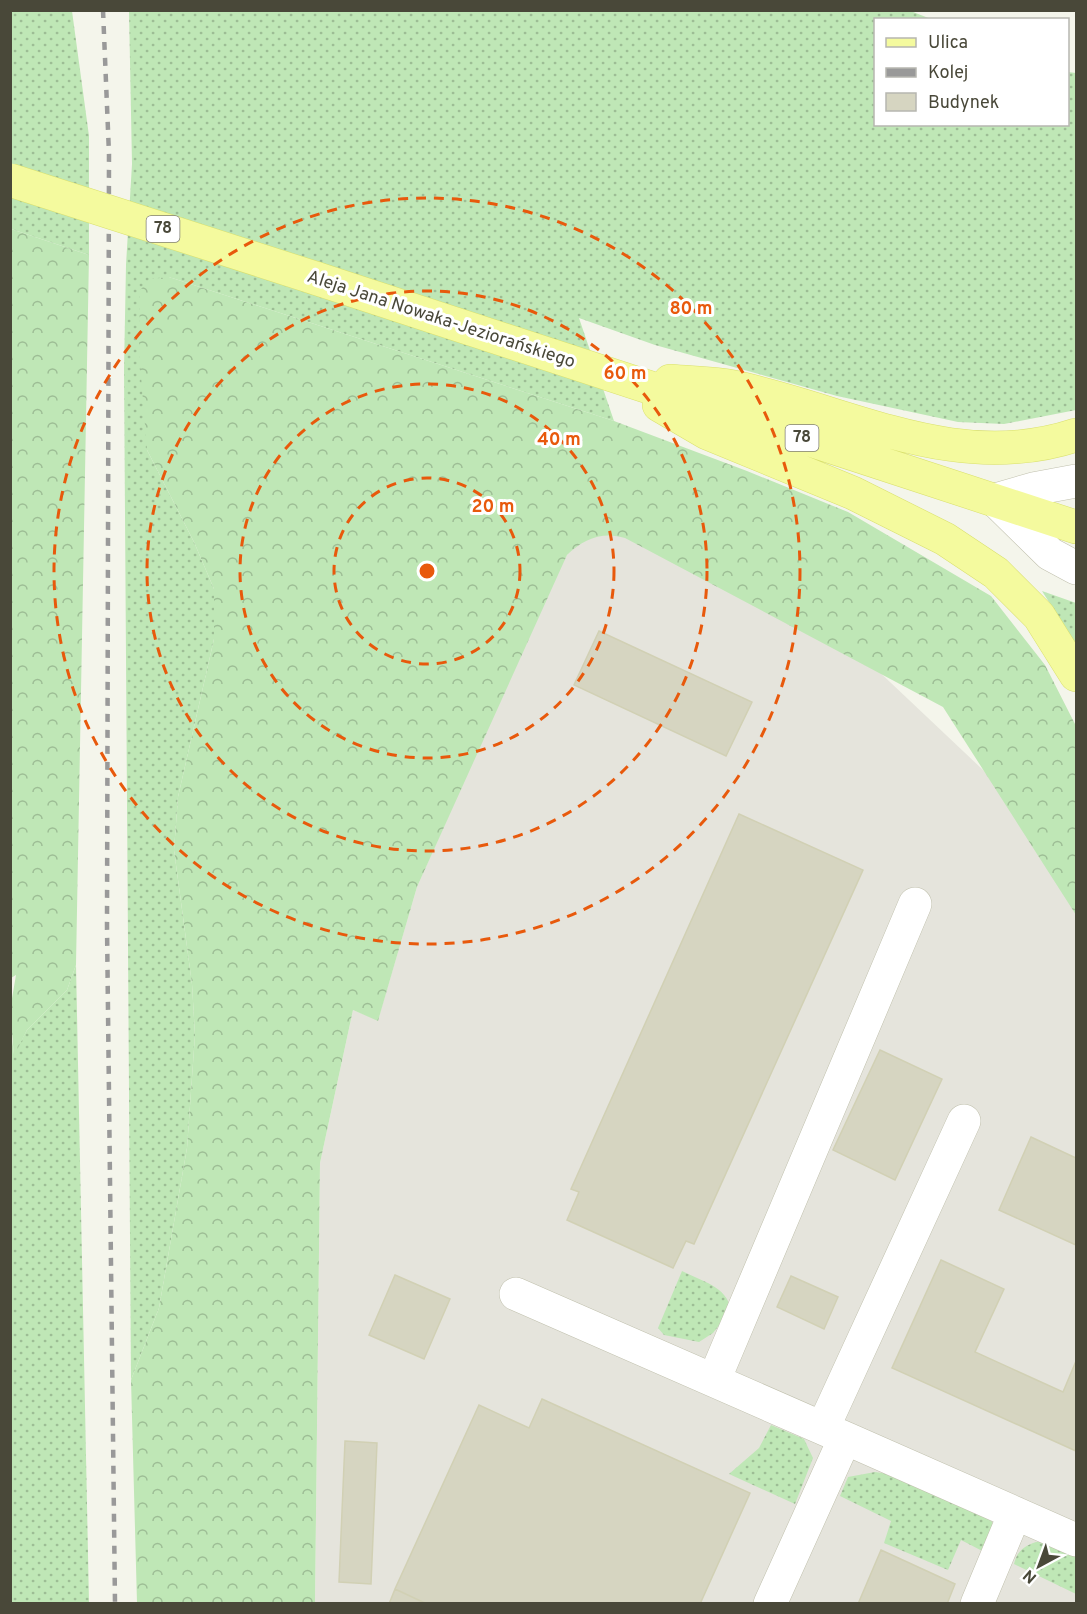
<svg xmlns="http://www.w3.org/2000/svg" width="1087" height="1614" font-family="Overpass,sans-serif">
<defs>
<pattern id="grass-dots" width="8" height="8" patternUnits="userSpaceOnUse" patternTransform="scale(1.5)"><rect width="8" height="8" fill="#bfe7b6"/><path d="M2 2h.1M6 6h.1" fill="none" stroke="#9dbd95" stroke-width="1.8" stroke-linecap="round"/></pattern>
<pattern id="forest-crowns" width="20" height="18" patternUnits="userSpaceOnUse" patternTransform="scale(1.5)"><rect width="20" height="18" fill="#bfe7b6"/><path d="M2 6a3 3 0 1 1 6 0M12 15a3 3 0 1 1 6 0" fill="none" stroke="#9dbd95"/></pattern>
</defs>
<rect width="100%" height="100%" fill="#f4f5eb"/>
<path fill="#e5e4dc" d="M 614,421 L 1037,821 L 1076,873 L 1076,1603 L 315,1604 L 320,1163 L 353,1010 L 378,1020 L 417,887 L 556,573 L 567,555 L 578,543 Z"/>
<path fill="url(#grass-dots)" d="M 908,10 L 931,19 L 876,20 L 876,124 L 1068,124 L 1068,72 L 1076,73 L 1076,410 L 1004,424 L 958,422 L 837,396 L 655,345 L 579,318 L 614,421 L 169,277 L 147,450 L 194,542 L 214,589 L 214,639 L 178,797 L 174,850 L 192,984 L 195,1035 L 187,1148 L 159,1308 L 131,1380 L 124,369 L 126,265 L 132,164 L 129,11 Z
M 12,11 L 72,11 L 89,136 L 89,255 L 11,229 Z
M 1042,591 L 1076,603 L 1076,645 Z
M 76,965 L 89,1603 L 11,1603 L 10,1024 L 14,1054 L 27,1030 L 67,990 Z
M 682,1271 C 701,1281 727,1286 731,1310 L 713,1333 L 699,1342 L 664,1335 L 658,1328 Z
M 771,1425 L 804,1439 L 813,1458 L 795,1504 L 729,1474 L 759,1448 Z
M 875,1472 L 895,1475 L 989,1518 L 995,1526 L 992,1556 L 961,1540 L 948,1570 L 884,1543 L 891,1521 L 840,1496 L 848,1477 Z
M 1036,1542 L 1042,1542 L 1076,1557 L 1076,1594 L 1014,1564 C 1017,1551 1024,1546 1036,1542 Z"/>
<path fill="url(#forest-crowns)" d="M 11,229 L 89,255 L 76,965 L 67,990 L 27,1030 L 14,1056 L 10,1010 L 16,975 L 11,978 Z
M 169,277 L 614,421 L 747,471 L 848,512 L 991,596 L 1045,665 L 1076,726 L 1076,915 L 943,707 L 625,538 C 603,531 583,539 567,555 L 417,887 L 378,1021 L 353,1010 L 320,1163 L 315,1603 L 137,1603 L 131,1380 L 159,1308 L 187,1148 L 195,1035 L 192,984 L 174,850 L 178,797 L 214,639 L 214,589 L 194,542 L 147,450 L 139,351 L 140,290 L 151,279 Z"/>
<path fill="#d6d5c1" stroke="#d1d0b4" stroke-width="1.5" d="M 599,631 L 752,702 L 726,756 L 574,685 Z
M 739,814 L 863,870 L 694,1244 L 686,1241 L 673,1268 L 567,1220 L 579,1192 L 571,1189 Z
M 880,1050 L 942,1079 L 895,1180 L 833,1150 Z
M 1031,1137 L 1076,1158 L 1076,1245 L 999,1210 Z
M 941,1260 L 1004,1289 L 975,1352 L 1063,1392 L 1076,1361 L 1076,1451 L 892,1368 Z
M 395,1275 L 450,1299 L 424,1359 L 369,1335 Z
M 791,1276 L 838,1297 L 824,1329 L 777,1307 Z
M 542,1399 L 750,1493 L 700,1604 L 427,1604 L 395,1589 L 479,1405 L 529,1428 Z
M 345,1441 L 377,1443 L 371,1584 L 339,1582 Z
M 881,1550 L 955,1584 L 947,1604 L 858,1604 Z
M 395,1589 L 427,1604 L 389,1604 Z"/>
<g fill="none" stroke-linecap="round" stroke-linejoin="round">
<g stroke="#c0c0ad" stroke-width="34">
<path id="minor" d="M 1076,481 L 1033,489 L 995,500 L 1050,554 L 1076,568
M 516,1294 L 845,1438
M 714,1380 L 915,904
M 823,1428 L 964,1121
M 770,1604 L 845,1438 L 1076,1540
M 977,1604 L 1015,1513"/>
</g>
<g stroke="#d9e06e" stroke-width="34">
<path id="major" d="M 315,278 L 1076,527
M 670,381 C 691,383 713,383 734,387 C 848,411 956,475 1076,435
M 659,405 L 707,433 L 853,493 L 945,539 L 996,573 L 1039,616 L 1076,675"/>
</g>
<use href="#minor" stroke="#fff" stroke-width="33"/>
<use href="#major" stroke="#f4fa9e" stroke-width="33"/>
<path stroke="#999" stroke-width="4.5" stroke-dasharray="8 8" stroke-linecap="butt" d="M 103,10 L 109,154 L 107,926 L 115,1604"/>
<g stroke="#d9e06e" stroke-width="34" stroke-linecap="butt">
<path id="major-bridge" d="M 10,180 L 315,278"/>
</g>
<use href="#major-bridge" stroke="#f4fa9e" stroke-width="33"/>
</g>
<g fill="none" stroke="#e8590c" stroke-width="3" stroke-dasharray="10 8">
<circle cx="427" cy="571" r="93"/>
<circle cx="427" cy="571" r="187"/>
<circle cx="427" cy="571" r="280"/>
<circle cx="427" cy="571" r="373"/>
</g>
<g text-anchor="middle" dominant-baseline="central" stroke-width="6" stroke-linejoin="round" paint-order="stroke">
<g fill="#fff" stroke="#807f74" stroke-width="1.5">
<rect x="146.5" y="216" width="33" height="26" rx="4.5"/>
<rect x="785.5" y="425" width="33" height="26" rx="4.5"/>
</g>
<g font-size="16" font-weight="bold" fill="#494839">
<text x="163" y="229">78</text>
<text x="802" y="438">78</text>
</g>
<g font-size="18" fill="#494839" stroke="#fff">
<text transform="translate(441 320) rotate(18)">Aleja Jana Nowaka-Jeziorańskiego</text>
</g>
</g>
<circle cx="427" cy="571" r="9" fill="#e8590c" stroke="#fff" stroke-width="3"/>
<g font-size="18" text-anchor="middle" font-weight="bold" fill="#e8590c" stroke="#fff" stroke-width="6" stroke-linejoin="round" paint-order="stroke">
<text x="691" y="314">80 m</text>
<text x="625" y="379">60 m</text>
<text x="559" y="445">40 m</text>
<text x="493" y="512">20 m</text>
</g>
<rect width="1087" height="1614" fill="none" stroke="#494839" stroke-width="24"/>
<rect x="874" y="18" width="195" height="108" fill="#ffffff" stroke="#b6b6b0" stroke-width="1.5"/>
<rect x="886" y="38" width="30" height="9" fill="#f4fa9e" stroke="#b6b6b0" stroke-width="1.5"/>
<text x="928" y="48" font-size="18" fill="#494839">Ulica</text>
<rect x="886" y="68" width="30" height="9" fill="#999999" stroke="#b6b6b0" stroke-width="1.5"/>
<text x="928" y="78" font-size="18" fill="#494839">Kolej</text>
<rect x="886" y="93" width="30" height="18" fill="#d6d5c1" stroke="#b6b6b0" stroke-width="1.5"/>
<text x="928" y="108" font-size="18" fill="#494839">Budynek</text>
<g transform="translate(1039 1566) rotate(221)" stroke="#ffffff" stroke-width="4.5" paint-order="stroke">
<path d="M0-4.5L10 22L0 15L-10 22Z" fill="#494839"/>
<text y="-9" font-size="16" font-weight="bold" text-anchor="middle" fill="#494839">N</text>
</g>
</svg>
